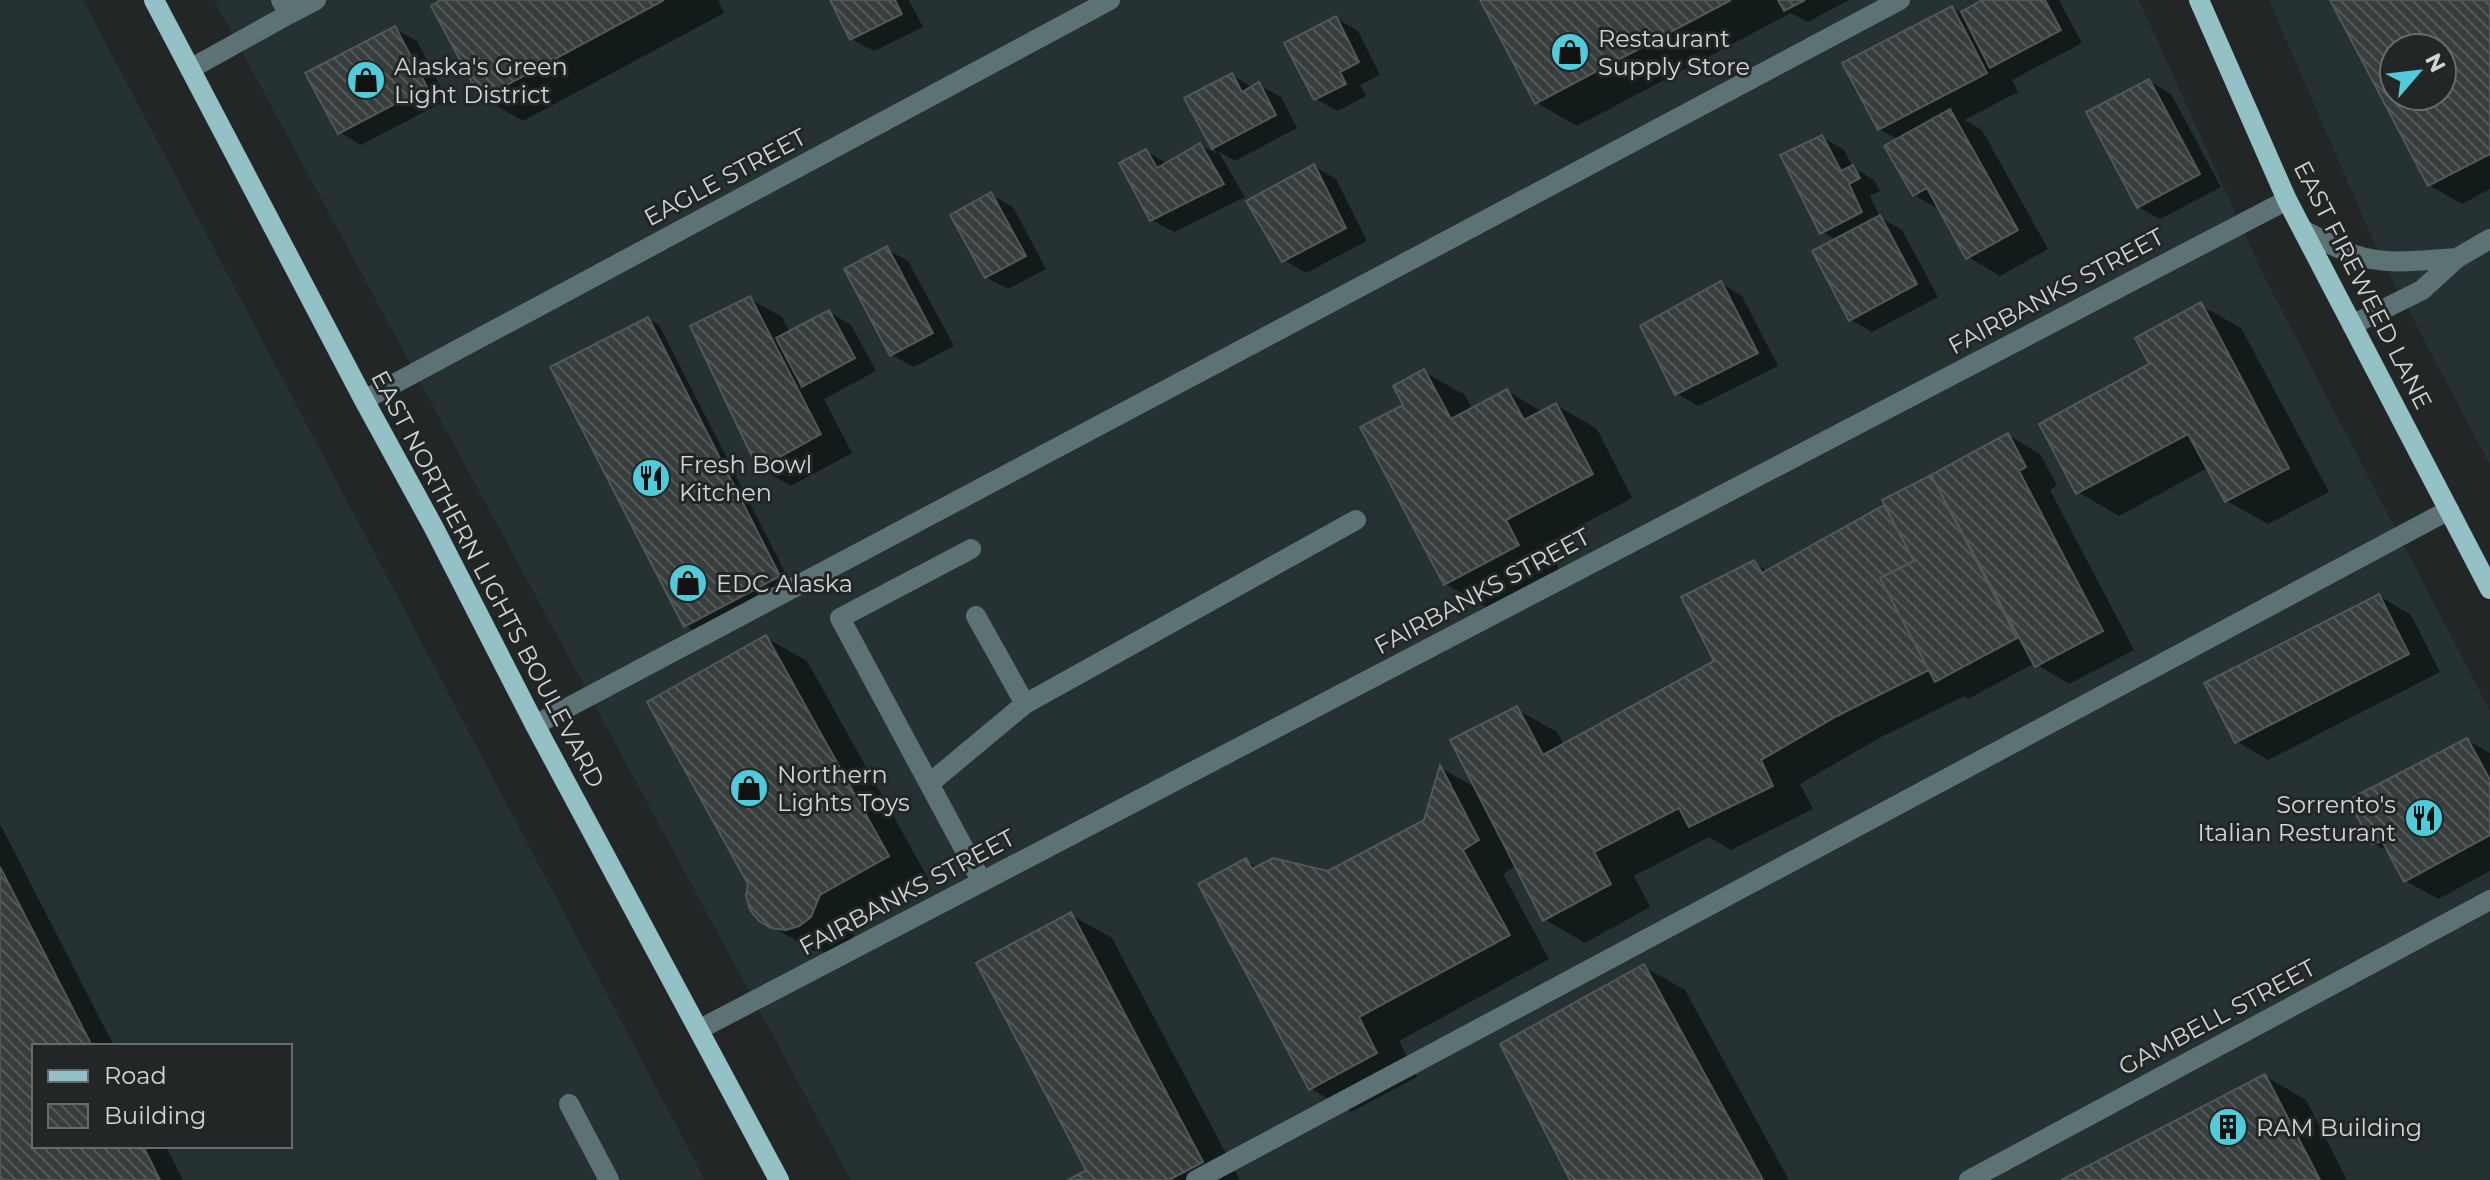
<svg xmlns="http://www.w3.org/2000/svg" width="2490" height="1180" font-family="Montserrat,sans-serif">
<defs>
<pattern id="building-back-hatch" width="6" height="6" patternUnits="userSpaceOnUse" patternTransform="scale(2)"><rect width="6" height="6" fill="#383d3d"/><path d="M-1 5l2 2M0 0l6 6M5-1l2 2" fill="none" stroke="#545858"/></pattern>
</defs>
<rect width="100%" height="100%" fill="#222626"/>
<path fill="#253132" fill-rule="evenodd" d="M 0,0 L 83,0 L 705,1180 L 0,1180 ZM 34,1046 L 290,1046 L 290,1146 L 34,1146 Z
M 214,0 L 2139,0 L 2264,276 L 2490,711 L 2490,1180 L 851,1180 Z
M 2269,0 L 2490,0 L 2490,465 L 2378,252 ZM 2394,48 L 2442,48 L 2442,96 L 2394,96 Z"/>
<path fill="#0007" fill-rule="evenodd" d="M 445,0 L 718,0 L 724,13 L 523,121 L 482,97 Z
M 832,0 L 909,0 L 923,27 L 874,51 L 852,39 Z
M 1482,0 L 1849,0 L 1808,22 L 1791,13 L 1577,126 L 1537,103 Z
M 1986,0 L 2059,0 L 2082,43 L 2012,80 L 2018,92 L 1964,120 L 1982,130 L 2048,249 L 2000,276 L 1968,257 L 1942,211 L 1914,195 L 1899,140 L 1879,129 L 1952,8 L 1961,13 Z
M 2333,0 L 2490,0 L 2490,189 L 2462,204 L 2429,185 ZM 2394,48 L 2442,48 L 2442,96 L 2394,96 Z
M 1336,18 L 1358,31 L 1380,75 L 1360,85 L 1366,96 L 1338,111 L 1316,99 Z
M 395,29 L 417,41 L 447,100 L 361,145 L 339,132 Z
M 1232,75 L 1253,88 L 1259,85 L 1281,97 L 1297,128 L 1235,161 L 1218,151 L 1245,197 L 1174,232 L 1152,220 L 1146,151 L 1168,164 L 1200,145 L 1217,154 L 1187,99 Z
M 2149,81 L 2171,94 L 2221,187 L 2160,219 L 2138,207 Z
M 1822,137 L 1844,150 L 1853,167 L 1874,180 L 1880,191 L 1870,196 L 1880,217 L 1902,230 L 1938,297 L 1872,332 L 1850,319 L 1836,240 L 1822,232 Z
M 1314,166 L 1336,179 L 1367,241 L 1306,273 L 1284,260 Z
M 991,195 L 1013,207 L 1046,269 L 1008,289 L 986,277 Z
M 886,249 L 908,261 L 954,346 L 914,367 L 892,355 Z
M 1720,283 L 1742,296 L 1778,366 L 1698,406 L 1676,393 Z
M 750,299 L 782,317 L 790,333 L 829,312 L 851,325 L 876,371 L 824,399 L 852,453 L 791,486 L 759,468 Z
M 2200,305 L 2241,328 L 2329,492 L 2268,524 L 2227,501 L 2209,467 L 2119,516 L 2078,492 L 2152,365 Z
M 648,319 L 659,325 L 790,582 L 696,632 L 685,625 Z
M 1424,372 L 1465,395 L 1473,410 L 1507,391 L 1543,412 L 1556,405 L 1597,429 L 1632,498 L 1546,544 L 1559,569 L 1486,607 L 1446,584 L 1405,405 Z
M 2008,435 L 2040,454 L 2057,485 L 2050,490 L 2134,650 L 2069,684 L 2035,663 L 1968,699 L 1964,696 L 1879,738 L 1800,784 L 1813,809 L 1731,850 L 1709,837 L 1634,876 L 1650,907 L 1585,943 L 1544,919 L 1517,865 L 1503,874 L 1549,959 L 1399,1041 L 1417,1077 L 1351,1112 L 1310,1088 L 1246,861 L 1259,868 L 1329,873 L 1425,821 L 1441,768 L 1478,789 L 1516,709 L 1557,732 L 1564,745 L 1716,662 L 1754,563 L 1769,572 L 1884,508 L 1890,511 L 1885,501 Z
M 2379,596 L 2411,615 L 2440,672 L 2268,760 L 2236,741 Z
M 766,638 L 807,661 L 929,880 L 860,918 L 852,940 L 828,952 L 814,951 L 760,920 Z
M 2467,740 L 2490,753 L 2490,871 L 2438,899 L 2406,881 L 2391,853 L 2373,843 Z
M 0,824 L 114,1046 L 34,1046 L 34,1146 L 166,1146 L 183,1180 L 0,1180 Z
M 1071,915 L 1112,938 L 1240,1180 L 1072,1180 L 1089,1171 Z
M 1644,967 L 1685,990 L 1789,1180 L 1572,1180 Z
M 2265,1076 L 2306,1100 L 2347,1180 L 2066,1180 Z"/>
<path fill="url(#building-back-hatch)" stroke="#525757" stroke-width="2" fill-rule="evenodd" d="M 441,0 L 664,0 L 481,99 L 431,6 Z
M 830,0 L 895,0 L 902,14 L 850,40 Z
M 1480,0 L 1731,0 L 1535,104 Z
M 1778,0 L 1805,0 L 1784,11 Z
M 1982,0 L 2045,0 L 2061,30 L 1990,68 L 1961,12 Z
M 2330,0 L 2490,0 L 2490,154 L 2428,186 ZM 2394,48 L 2442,48 L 2442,96 L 2394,96 Z
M 1952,6 L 1987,73 L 1878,130 L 1842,63 Z
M 1336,16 L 1359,62 L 1340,72 L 1346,84 L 1314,100 L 1284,43 Z
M 395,26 L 427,87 L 338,134 L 305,73 Z
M 1232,73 L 1242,92 L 1259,82 L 1276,115 L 1212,149 L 1184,98 Z
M 2149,79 L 2200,174 L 2137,208 L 2086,112 Z
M 1950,109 L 2018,230 L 1966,259 L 1927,188 L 1913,196 L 1884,146 Z
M 1822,135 L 1841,171 L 1853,165 L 1860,178 L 1849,184 L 1862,212 L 1820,234 L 1780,155 Z
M 1200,143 L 1224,184 L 1150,221 L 1119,163 L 1146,149 L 1157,168 Z
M 1314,164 L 1346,228 L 1282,262 L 1246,201 Z
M 991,192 L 1026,256 L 985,278 L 950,215 Z
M 1880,215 L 1917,284 L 1849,321 L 1812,251 Z
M 887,246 L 933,333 L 890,356 L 844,269 Z
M 1721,281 L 1758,353 L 1675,395 L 1640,326 Z
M 750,296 L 821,434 L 758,469 L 690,326 Z
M 2201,302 L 2289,468 L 2225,502 L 2188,434 L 2076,494 L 2039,424 L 2149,364 L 2135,338 Z
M 829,310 L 855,358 L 802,387 L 776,338 Z
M 648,317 L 780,576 L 684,627 L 550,367 Z
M 1424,369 L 1451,419 L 1507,389 L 1524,420 L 1556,403 L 1593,474 L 1506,520 L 1519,545 L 1444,585 L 1360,427 L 1403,405 L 1393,386 Z
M 2008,433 L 2026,467 L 2019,471 L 2103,631 L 2035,667 L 1931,475 Z
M 1931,475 L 2017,638 L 1935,682 L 1880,578 L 1914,561 L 1882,500 Z
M 1884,505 L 1914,561 L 1880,578 L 1929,670 L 1837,716 L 1761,760 L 1773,786 L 1689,827 L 1679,808 L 1594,852 L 1611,884 L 1543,921 L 1450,740 L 1517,706 L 1543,755 L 1714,661 L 1681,597 L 1754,560 L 1762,573 Z
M 2379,594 L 2409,654 L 2235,743 L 2204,683 Z
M 766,635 L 889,856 L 820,895 L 811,917 L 799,926 L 786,930 L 771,928 L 759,921 L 750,910 L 746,896 L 748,884 L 647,702 Z
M 2467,738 L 2490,780 L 2490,835 L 2404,882 L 2382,841 L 2372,844 L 2348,800 Z
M 1440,765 L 1479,840 L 1463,850 L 1510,935 L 1359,1017 L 1377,1053 L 1309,1090 L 1198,884 L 1246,858 L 1252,869 L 1273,858 L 1328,871 L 1424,820 Z
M 0,867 L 92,1046 L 34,1046 L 34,1146 L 143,1146 L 160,1180 L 0,1180 Z
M 1071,912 L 1203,1162 L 1169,1180 L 1068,1180 L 1086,1170 L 976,963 Z
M 1644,964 L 1763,1180 L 1570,1180 L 1500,1044 Z
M 2265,1074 L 2320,1180 L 2061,1180 Z"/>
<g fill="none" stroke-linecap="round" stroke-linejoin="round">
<path stroke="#5d7275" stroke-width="20" d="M 281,0 L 289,14 L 316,0
M 190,69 L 289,14
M 2303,230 C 2320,238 2337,249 2355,255 C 2387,266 2425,260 2457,258 L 2422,290 L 2352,325
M 2457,258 L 2490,239
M 364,400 L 1110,0
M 971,549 L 840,618 L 982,882
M 976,616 L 1025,704
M 535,725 L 1900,0
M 930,783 L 1025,704 L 1356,520
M 700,1029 L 2287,200
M 569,1104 L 609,1180
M 1196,1180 L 2449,510
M 1969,1180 L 2490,900"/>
<path stroke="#94c1c6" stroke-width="20" d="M 154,0 L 364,400 L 434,528 L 535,725 L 779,1180
M 2199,0 L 2287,200 L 2490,589"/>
</g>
<defs>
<g id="shop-disc" transform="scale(2)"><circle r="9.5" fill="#52cbd8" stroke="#222626"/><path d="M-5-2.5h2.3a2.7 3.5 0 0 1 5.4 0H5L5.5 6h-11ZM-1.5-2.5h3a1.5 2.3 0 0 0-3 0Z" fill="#111"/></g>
<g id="restaurant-disc" transform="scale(2)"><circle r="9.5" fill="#52cbd8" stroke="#222626"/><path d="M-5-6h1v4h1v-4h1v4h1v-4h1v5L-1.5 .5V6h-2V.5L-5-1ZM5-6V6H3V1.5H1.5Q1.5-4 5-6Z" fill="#111"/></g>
<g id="building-disc" transform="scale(2)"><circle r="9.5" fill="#52cbd8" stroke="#222626"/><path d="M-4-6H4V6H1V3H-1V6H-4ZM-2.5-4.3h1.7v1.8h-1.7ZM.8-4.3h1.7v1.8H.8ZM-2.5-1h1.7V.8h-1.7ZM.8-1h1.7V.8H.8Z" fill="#111"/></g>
</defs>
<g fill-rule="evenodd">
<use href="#shop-disc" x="1570" y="52"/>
<use href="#shop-disc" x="366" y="80"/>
<use href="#restaurant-disc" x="651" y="478"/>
<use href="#shop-disc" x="688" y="583"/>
<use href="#shop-disc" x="749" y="788"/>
<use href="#restaurant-disc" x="2424" y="818"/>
<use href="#building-disc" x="2228" y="1127"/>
</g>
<g text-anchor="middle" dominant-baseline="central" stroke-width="6" stroke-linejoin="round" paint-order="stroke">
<g font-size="24" fill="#d2d5d5" stroke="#222626" text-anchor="start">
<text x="1598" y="38">Restaurant<tspan x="1598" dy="28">Supply Store</tspan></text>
<text x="394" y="66">Alaska's Green<tspan x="394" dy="28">Light District</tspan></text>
<text x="679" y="464">Fresh Bowl<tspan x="679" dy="28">Kitchen</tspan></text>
<text x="716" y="583">EDC Alaska</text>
<text x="777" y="774">Northern<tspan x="777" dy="28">Lights Toys</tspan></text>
<text x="2396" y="804" text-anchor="end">Sorrento's<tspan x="2396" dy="28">Italian Resturant</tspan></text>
<text x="2256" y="1127">RAM Building</text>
</g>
<g font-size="24" fill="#d2d5d5" stroke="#222626">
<text transform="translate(725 177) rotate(-28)">EAGLE STREET</text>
<text transform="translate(2363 285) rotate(63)">EAST FIREWEED LANE</text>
<text transform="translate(2056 291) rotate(-28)">FAIRBANKS STREET</text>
<text transform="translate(488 579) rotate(62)">EAST NORTHERN LIGHTS BOULEVARD</text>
<text transform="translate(1482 591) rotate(-28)">FAIRBANKS STREET</text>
<text transform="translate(907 892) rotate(-28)">FAIRBANKS STREET</text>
<text transform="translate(2217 1017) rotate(-28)">GAMBELL STREET</text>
</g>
</g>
<rect x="32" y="1044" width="260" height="104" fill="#222626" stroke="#686c6c" stroke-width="2"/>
<rect x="48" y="1070" width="40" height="12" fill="#94c1c6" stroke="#686c6c" stroke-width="2"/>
<text x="104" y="1084" font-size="24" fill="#d2d5d5">Road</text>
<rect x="48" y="1104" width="40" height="24" fill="url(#building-back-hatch)" stroke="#686c6c" stroke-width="2"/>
<text x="104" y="1124" font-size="24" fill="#d2d5d5">Building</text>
<g transform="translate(2418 72) rotate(62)"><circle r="38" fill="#222626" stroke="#686c6c" stroke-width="2"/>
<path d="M0-6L14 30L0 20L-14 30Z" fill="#52cbd8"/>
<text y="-12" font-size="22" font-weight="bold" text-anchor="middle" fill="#d2d5d5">N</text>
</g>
</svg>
